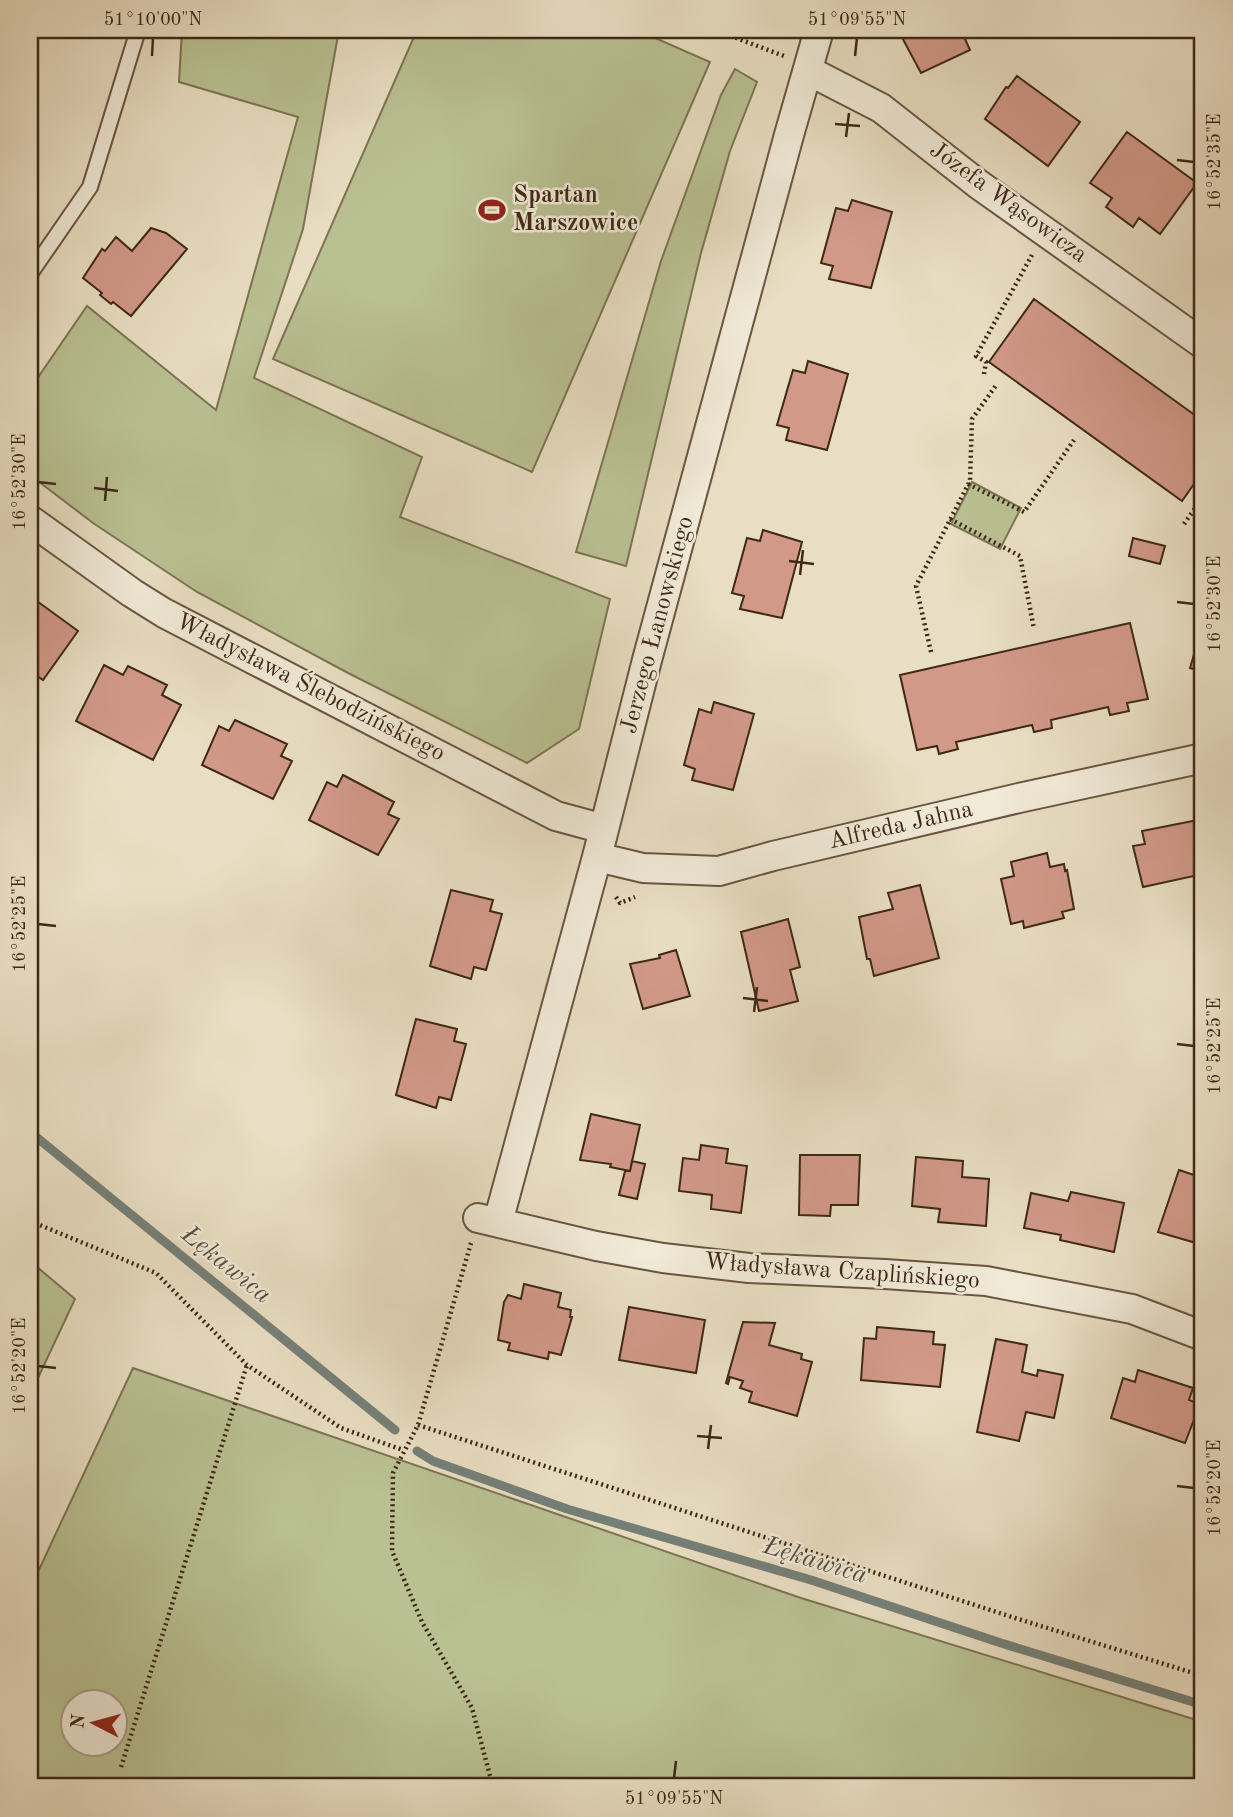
<svg xmlns="http://www.w3.org/2000/svg" width="1233" height="1817" font-family="'Old Standard TT',serif">
<rect width="100%" height="100%" fill="#e9dec3"/>
<filter id="stains"><feTurbulence type="fractalNoise" baseFrequency=".00286" numOctaves="4"/><feColorMatrix values="0 0 0 0 .2 0 0 0 0 .09 0 0 0 0 .02 0 0 0 .5 -.17"/></filter>
<radialGradient id="worn" r=".72"><stop offset=".6" stop-color="#630" stop-opacity="0"/><stop offset="1" stop-color="#630" stop-opacity=".3"/></radialGradient>
<path fill="#b9c092" stroke="#7c7454" stroke-width="2" fill-rule="evenodd" d="M 182,30 L 339,30 L 303,229 L 254,378 L 422,457 L 400,517 L 610,599 L 579,729 L 527,763 L 350,674 L 197,592 L 93,523 L 30,475 L 30,389 L 87,306 L 216,410 L 298,117 L 179,82 Z
M 417,30 L 637,30 L 710,62 L 532,472 L 273,359 Z
M 735,69 L 757,82 L 730,151 L 701,253 L 626,566 L 576,552 L 661,261 L 721,95 Z
M 972,482 L 1021,508 L 1000,549 L 951,524 Z
M 30,1261 L 75,1299 L 30,1395 Z
M 133,1368 L 801,1598 L 1203,1722 L 1203,1787 L 30,1787 L 30,1589 ZM 74,1702 L 116,1702 L 116,1744 L 74,1744 Z"/>
<g fill="none" stroke-linecap="round" stroke-linejoin="round">
<path stroke="#758078" stroke-width="9" d="M 30,1132 L 395,1430
M 417,1451 L 433,1461 L 567,1509 L 811,1580 L 1001,1643 L 1203,1705"/>
</g>
<path fill="#d29989" stroke="#3e2816" stroke-width="2" d="M 898,30 L 961,30 L 970,50 L 921,73 Z
M 1017,76 L 1080,122 L 1048,166 L 985,119 L 1006,87 L 1008,88 Z
M 1127,132 L 1197,183 L 1160,234 L 1139,218 L 1133,227 L 1106,207 L 1112,198 L 1090,183 Z
M 852,200 L 892,212 L 871,288 L 829,279 L 833,266 L 821,263 L 836,208 L 848,211 Z
M 151,228 L 166,233 L 187,249 L 131,316 L 113,302 L 111,304 L 100,295 L 102,293 L 83,278 L 102,249 L 105,251 L 116,237 L 132,251 Z
M 1034,299 L 1203,421 L 1203,471 L 1182,501 L 989,362 Z
M 808,361 L 848,374 L 827,450 L 786,440 L 789,428 L 777,425 L 793,370 L 805,373 Z
M 763,530 L 802,542 L 782,618 L 740,609 L 744,596 L 732,593 L 747,538 L 760,541 Z
M 1133,538 L 1165,546 L 1160,564 L 1129,556 Z
M 30,596 L 78,631 L 43,680 L 30,671 Z
M 1130,623 L 1148,699 L 1127,703 L 1129,711 L 1110,715 L 1108,707 L 1051,720 L 1052,728 L 1034,732 L 1032,725 L 956,742 L 958,749 L 939,754 L 937,746 L 917,750 L 900,675 Z
M 1203,624 L 1203,672 L 1190,668 Z
M 104,665 L 123,675 L 128,666 L 167,685 L 162,695 L 181,705 L 153,760 L 76,721 Z
M 714,702 L 754,714 L 733,790 L 692,780 L 695,769 L 684,765 L 699,709 L 711,713 Z
M 235,720 L 287,744 L 281,756 L 292,761 L 273,799 L 202,765 L 219,726 L 229,731 Z
M 343,775 L 394,802 L 388,814 L 399,819 L 378,855 L 309,820 L 327,782 L 337,787 Z
M 1198,820 L 1201,832 L 1203,831 L 1203,874 L 1143,887 L 1133,846 L 1145,844 L 1142,831 Z
M 1047,853 L 1050,867 L 1064,864 L 1065,871 L 1067,870 L 1074,909 L 1062,912 L 1064,918 L 1024,928 L 1023,921 L 1011,924 L 1001,879 L 1014,876 L 1011,862 Z
M 920,885 L 939,958 L 874,976 L 870,959 L 867,959 L 859,917 L 893,909 L 888,893 Z
M 451,890 L 493,900 L 490,911 L 502,914 L 486,970 L 474,967 L 471,979 L 430,966 Z
M 788,919 L 800,967 L 790,970 L 798,1001 L 759,1011 L 741,932 Z
M 676,950 L 690,996 L 643,1009 L 630,964 L 660,958 L 659,955 Z
M 416,1019 L 457,1029 L 454,1041 L 466,1044 L 451,1100 L 439,1097 L 436,1108 L 396,1095 Z
M 591,1114 L 640,1125 L 630,1171 L 610,1167 L 611,1164 L 580,1160 Z
M 701,1145 L 728,1149 L 726,1163 L 747,1166 L 741,1213 L 711,1209 L 712,1195 L 679,1191 L 683,1158 L 699,1160 Z
M 800,1155 L 860,1155 L 858,1205 L 831,1205 L 830,1216 L 799,1215 Z
M 916,1157 L 963,1161 L 962,1177 L 989,1179 L 986,1226 L 938,1222 L 940,1209 L 912,1206 Z
M 632,1161 L 645,1164 L 637,1199 L 619,1195 L 625,1171 L 630,1171 Z
M 1179,1170 L 1203,1178 L 1203,1247 L 1195,1245 L 1196,1243 L 1158,1232 Z
M 1071,1192 L 1124,1203 L 1114,1252 L 1060,1240 L 1061,1235 L 1024,1228 L 1031,1193 L 1068,1201 Z
M 524,1284 L 561,1293 L 558,1307 L 571,1310 L 570,1317 L 572,1317 L 561,1355 L 549,1352 L 548,1359 L 508,1350 L 510,1343 L 498,1340 L 504,1302 L 508,1295 L 521,1299 Z
M 629,1307 L 705,1320 L 696,1373 L 619,1360 Z
M 743,1322 L 775,1323 L 769,1345 L 802,1354 L 801,1359 L 812,1362 L 797,1416 L 749,1402 L 752,1392 L 740,1388 L 743,1381 L 730,1377 L 728,1384 L 726,1383 Z
M 877,1327 L 934,1332 L 933,1344 L 945,1345 L 940,1387 L 861,1380 L 864,1338 L 876,1339 Z
M 996,1339 L 1027,1345 L 1022,1372 L 1037,1376 L 1038,1370 L 1063,1375 L 1054,1418 L 1026,1412 L 1019,1441 L 977,1432 Z
M 1138,1370 L 1193,1388 L 1189,1400 L 1200,1404 L 1185,1443 L 1111,1418 L 1123,1378 L 1135,1382 Z"/>
<g fill="none" stroke-linecap="round" stroke-linejoin="round">
<g stroke="#695641" stroke-width="18">
<path id="service" d="M 30,274 L 90,187 L 138,30"/>
</g>
<g stroke="#695641" stroke-width="32">
<path id="minor" d="M 809,71 L 881,108 L 978,184 L 1203,344
M 30,520 L 132,593 L 164,613 L 556,816 L 604,829
M 597,857 L 643,868 L 719,871 L 773,856 L 1019,798 L 1203,758
M 478,1218 L 596,1246 L 663,1258 L 749,1268 L 885,1274 L 986,1281 L 1132,1309 L 1203,1336
M 498,1222 L 597,857 L 647,660 L 789,135 L 819,30"/>
</g>
<path stroke="#3e2816" stroke-width="4.5" stroke-dasharray="2 3.5" stroke-linecap="butt" d="M 715,30 L 784,56
M 984,374 L 986,362 L 976,356 L 1032,255
M 968,484 L 1024,512 L 1074,440
M 950,519 L 1020,556 L 1034,629
M 1184,524 L 1203,497
M 931,652 L 916,586 L 970,481 L 972,419 L 997,384
M 616,897 L 620,903 L 635,897
M 30,1221 L 156,1273 L 247,1365 L 341,1428 L 403,1450
M 471,1243 L 418,1425 L 393,1473 L 392,1551 L 422,1622 L 472,1708 L 493,1787
M 418,1425 L 1015,1618 L 1203,1676
M 121,1767 L 247,1365"/>
<use href="#service" stroke="#f1ead8" stroke-width="14"/>
<use href="#minor" stroke="#f1ead8" stroke-width="28"/>
</g>
<path fill="none" stroke="#3e2816" stroke-width="2.5" d="M 152,56 L 153,38M 855,56 L 857,38M 835,124 L 860,126M 846,137 L 849,113M 1177,160 L 1194,162M 38,482 L 56,484M 94,488 L 118,491M 105,501 L 107,477M 789,561 L 814,564M 800,575 L 803,550M 1177,602 L 1194,604M 38,924 L 56,926M 743,998 L 768,1001M 754,1012 L 757,987M 1177,1044 L 1194,1046M 38,1366 L 56,1368M 697,1436 L 722,1438M 708,1449 L 711,1425M 1177,1486 L 1194,1488M 674,1778 L 676,1761"/>
<defs>
<g id="stadium-bare" transform="scale(2.1)"><path d="M0-5a6.5 5 0 1 0 0 10a6.5 5 0 1 0 0-10ZM-3.5-1.8h7v3.6h-7Z" fill="#8f2418" stroke="#f1ead8" stroke-width="2.5" paint-order="stroke"/></g>
</defs>
<g fill-rule="evenodd">
<use href="#stadium-bare" x="492" y="210"/>
</g>
<g text-anchor="middle" dominant-baseline="central" stroke-width="5" stroke-linejoin="round" paint-order="stroke">
<g font-size="24" font-weight="bold" fill="#3e2816" stroke="#f1ead8" text-anchor="start">
<text x="513" y="196">Spartan<tspan x="513" dy="28">Marszowice</tspan></text>
</g>
<g font-size="24" fill="#3e2816" stroke="#f1ead8">
<text transform="translate(1008 203) rotate(36)">Józefa Wąsowicza</text>
<text transform="translate(658 625) rotate(-75)">Jerzego Łanowskiego</text>
<text transform="translate(310 688) rotate(27)">Władysława Ślebodzińskiego</text>
<text transform="translate(901 826) rotate(-13)">Alfreda Jahna</text>
<text transform="translate(842 1272) rotate(4)">Władysława Czaplińskiego</text>
</g>
<g font-size="26" font-style="italic" fill="#554d3f" stroke="#f1ead8">
<text transform="translate(226 1265) rotate(39)">Łękawica</text>
<text transform="translate(815 1561) rotate(17)">Łękawica</text>
</g>
</g>
<rect width="1233" height="1817" fill="none" stroke="#e9dec3" stroke-width="77"/>
<g transform="translate(94 1723) rotate(276)"><circle r="33" fill="#f1ead8" stroke="#a99c8a" stroke-width="2"/>
<path d="M0-5L12 26L0 18L-12 26Z" fill="#8f2418"/>
<text y="-10" font-size="19" font-weight="bold" text-anchor="middle" fill="#3e2816">N</text>
</g>
<rect x="38" y="38" width="1156" height="1740" fill="none" stroke="#3e2816" stroke-width="2.5"/>
<g font-size="18" text-anchor="middle" fill="#3e2816">
<text x="153" y="25">51°10'00"N</text>
<text x="857" y="25">51°09'55"N</text>
<text transform="translate(1214 162) rotate(-90)" y="6">16°52'35"E</text>
<text transform="translate(19 482) rotate(-90)" y="6">16°52'30"E</text>
<text transform="translate(1214 604) rotate(-90)" y="6">16°52'30"E</text>
<text transform="translate(19 924) rotate(-90)" y="6">16°52'25"E</text>
<text transform="translate(1214 1046) rotate(-90)" y="6">16°52'25"E</text>
<text transform="translate(19 1366) rotate(-90)" y="6">16°52'20"E</text>
<text transform="translate(1214 1488) rotate(-90)" y="6">16°52'20"E</text>
<text x="674" y="1804">51°09'55"N</text>
</g>
<rect width="100%" height="100%" filter="url(#stains)"/>
<rect width="100%" height="100%" fill="url(#worn)"/>
</svg>
